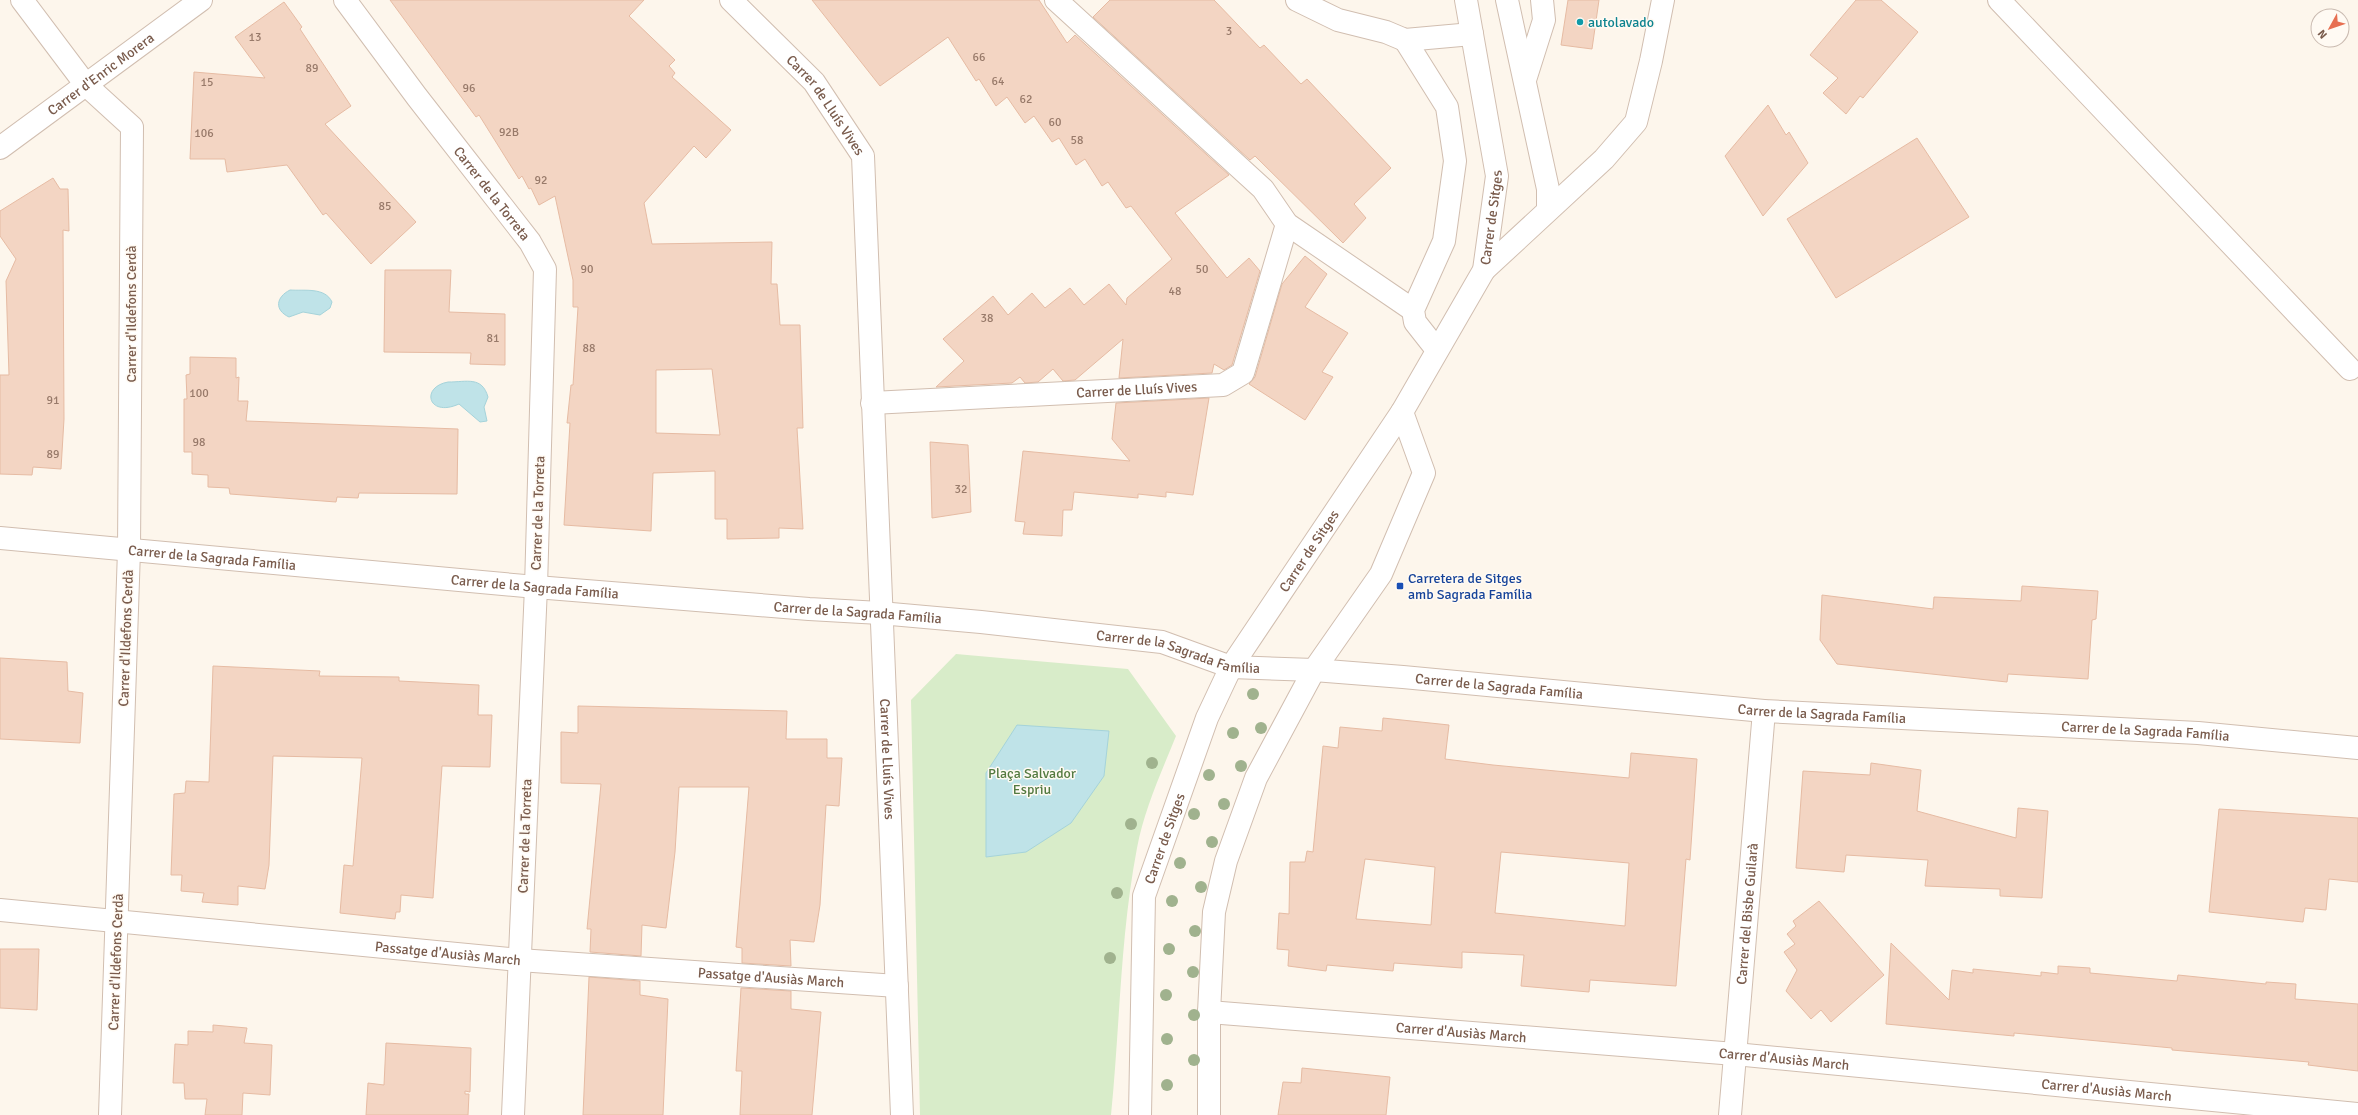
<svg xmlns="http://www.w3.org/2000/svg" width="2358" height="1115" font-family="Signika,sans-serif">
<rect width="100%" height="100%" fill="#fdf6ec"/>
<path fill="#d8ecc9" d="M 956,654 L 1128,669 L 1176,736 C 1161,773 1144,810 1137,848 C 1120,937 1120,1026 1111,1115 L 920,1115 L 911,700 Z"/>
<path fill="#bfe3e8" stroke="#a5d3da" d="M 290,290 C 305,291 325,287 332,302 L 330,308 L 320,315 L 303,312 L 289,317 C 274,310 276,297 290,290 Z
M 448,382 C 467,382 482,376 488,397 L 484,407 L 487,421 L 480,422 L 459,404 C 428,418 420,387 448,382 Z
M 1017,725 L 1109,731 L 1104,776 L 1071,823 L 1026,852 L 986,857 L 986,773 Z"/>
<path fill="#f3d5c3" stroke="#e6bba3" fill-rule="evenodd" d="M 390,0 L 644,0 L 629,16 L 675,60 L 669,66 L 675,73 L 672,77 L 731,130 L 706,158 L 694,146 L 644,203 L 652,244 L 772,242 L 771,284 L 777,284 L 780,325 L 800,325 L 803,428 L 797,428 L 803,529 L 779,528 L 779,538 L 727,539 L 727,519 L 715,519 L 715,471 L 653,473 L 651,531 L 564,525 L 570,423 L 567,423 L 571,385 L 573,385 L 578,307 L 573,307 L 573,280 L 555,196 L 539,205 L 531,188 L 529,189 L 522,176 L 519,179 L 479,115 L 476,117 ZM 712,369 L 720,435 L 656,433 L 656,370 Z
M 812,0 L 1039,0 L 1067,43 L 1075,35 L 1229,175 L 1175,213 L 1227,278 L 1249,258 L 1260,271 L 1232,365 L 1224,370 L 1214,364 L 1212,373 L 1119,378 L 1123,339 L 1075,380 L 1063,381 L 1053,369 L 1038,382 L 1025,383 L 1020,377 L 1012,383 L 936,387 L 964,361 L 943,339 L 993,296 L 1008,315 L 1032,293 L 1045,308 L 1070,288 L 1084,305 L 1109,284 L 1126,305 L 1127,298 L 1172,259 L 1131,206 L 1126,208 L 1108,182 L 1102,186 L 1085,159 L 1076,165 L 1059,138 L 1052,142 L 1034,116 L 1025,123 L 1007,97 L 996,106 L 979,79 L 976,81 L 948,37 L 880,86 Z
M 1110,0 L 1214,0 L 1260,48 L 1264,45 L 1301,84 L 1307,79 L 1391,168 L 1354,204 L 1366,218 L 1343,243 L 1255,156 L 1250,160 L 1093,17 Z
M 1568,0 L 1599,0 L 1592,49 L 1561,45 Z
M 1856,0 L 1881,0 L 1918,32 L 1863,98 L 1860,96 L 1846,114 L 1823,93 L 1838,78 L 1810,55 Z
M 284,2 L 302,27 L 300,29 L 351,106 L 325,124 L 416,222 L 371,264 L 326,213 L 323,215 L 287,165 L 227,172 L 225,159 L 190,159 L 194,72 L 265,78 L 235,37 Z
M 1768,105 L 1786,135 L 1789,132 L 1808,163 L 1763,216 L 1725,156 Z
M 1917,138 L 1969,217 L 1836,298 L 1787,219 Z
M 53,178 L 60,189 L 68,189 L 69,231 L 63,230 L 64,419 L 61,469 L 33,467 L 32,475 L 0,474 L 0,375 L 9,375 L 6,281 L 16,259 L 0,236 L 0,211 Z
M 1305,256 L 1327,274 L 1305,307 L 1348,333 L 1322,372 L 1333,377 L 1305,420 L 1249,384 L 1255,377 L 1282,284 Z
M 385,270 L 451,270 L 449,312 L 505,314 L 505,365 L 470,364 L 471,353 L 384,352 Z
M 190,357 L 236,358 L 236,378 L 239,377 L 238,401 L 248,401 L 246,421 L 458,429 L 457,494 L 359,493 L 358,498 L 337,497 L 336,502 L 230,494 L 229,488 L 208,487 L 208,475 L 192,474 L 192,452 L 184,452 L 184,399 L 187,399 L 186,375 L 190,374 Z
M 1209,398 L 1193,495 L 1166,492 L 1166,497 L 1138,494 L 1138,498 L 1074,492 L 1072,510 L 1063,510 L 1062,536 L 1023,534 L 1025,522 L 1015,521 L 1023,451 L 1130,461 L 1112,439 L 1116,403 Z
M 930,442 L 968,445 L 971,512 L 932,518 Z
M 2022,586 L 2098,591 L 2096,619 L 2092,620 L 2088,679 L 2008,674 L 2007,682 L 1837,664 L 1820,640 L 1822,595 L 1933,609 L 1934,597 L 2021,601 Z
M 0,658 L 67,662 L 68,691 L 83,693 L 80,743 L 0,739 Z
M 213,666 L 320,671 L 319,676 L 399,677 L 399,681 L 479,685 L 478,715 L 492,715 L 490,767 L 442,766 L 433,898 L 401,895 L 400,912 L 396,912 L 395,919 L 340,913 L 344,865 L 353,866 L 362,758 L 273,756 L 269,865 L 265,889 L 238,886 L 238,905 L 202,902 L 204,893 L 181,891 L 182,875 L 171,875 L 174,794 L 185,793 L 186,781 L 209,782 Z
M 578,706 L 787,711 L 786,739 L 827,739 L 827,758 L 842,758 L 839,806 L 826,805 L 820,905 L 814,942 L 790,940 L 791,966 L 742,963 L 742,948 L 736,947 L 749,787 L 679,787 L 675,852 L 666,928 L 642,925 L 641,956 L 590,952 L 591,929 L 587,929 L 601,784 L 561,783 L 561,732 L 578,733 Z
M 1383,718 L 1449,725 L 1445,759 L 1493,765 L 1629,778 L 1631,753 L 1697,759 L 1690,860 L 1686,859 L 1676,986 L 1590,980 L 1589,992 L 1521,986 L 1524,955 L 1462,952 L 1462,968 L 1394,963 L 1393,971 L 1327,965 L 1326,971 L 1288,966 L 1289,950 L 1277,949 L 1279,913 L 1289,914 L 1290,862 L 1305,862 L 1307,851 L 1313,852 L 1323,746 L 1338,748 L 1340,727 L 1382,731 ZM 1501,852 L 1629,863 L 1625,926 L 1495,913 ZM 1365,859 L 1435,867 L 1431,925 L 1356,919 Z
M 1871,763 L 1921,770 L 1917,811 L 2016,838 L 2018,808 L 2048,811 L 2042,898 L 2000,896 L 2000,889 L 1925,886 L 1928,860 L 1846,855 L 1844,872 L 1796,868 L 1803,771 L 1870,775 Z
M 2219,809 L 2358,818 L 2358,882 L 2329,879 L 2326,910 L 2305,908 L 2303,922 L 2209,912 Z
M 1819,901 L 1884,975 L 1831,1022 L 1821,1010 L 1811,1019 L 1786,991 L 1797,970 L 1784,952 L 1795,944 L 1787,934 L 1796,926 L 1793,921 Z
M 1891,943 L 1949,1000 L 1952,970 L 1973,973 L 1973,969 L 2041,976 L 2041,972 L 2058,974 L 2058,966 L 2090,968 L 2090,973 L 2177,981 L 2178,975 L 2266,984 L 2266,982 L 2296,984 L 2295,999 L 2358,1004 L 2358,1071 L 2308,1065 L 2309,1062 L 2172,1050 L 2172,1048 L 2014,1033 L 2014,1036 L 1886,1024 Z
M 0,949 L 39,949 L 37,1010 L 0,1008 Z
M 589,977 L 640,981 L 640,995 L 668,999 L 663,1115 L 583,1115 Z
M 741,988 L 791,991 L 791,1009 L 821,1012 L 812,1115 L 740,1115 L 742,1071 L 736,1071 Z
M 213,1025 L 247,1028 L 244,1043 L 272,1045 L 270,1095 L 243,1093 L 242,1115 L 205,1115 L 207,1099 L 185,1099 L 184,1083 L 173,1083 L 175,1044 L 188,1045 L 188,1031 L 213,1032 Z
M 386,1043 L 471,1048 L 470,1092 L 465,1091 L 465,1094 L 469,1094 L 468,1115 L 366,1115 L 368,1083 L 384,1085 Z
M 1302,1068 L 1390,1077 L 1386,1115 L 1278,1115 L 1283,1082 L 1301,1083 Z"/>
<g fill="none" stroke-linecap="round" stroke-linejoin="round">
<g stroke="#d1beb0" stroke-width="24">
<g id="minor">
<path d="M 22,0 L 86,85 L 132,127 L 129,550 L 110,1115"/>
<path id="s1" d="M 345,0 L 417,97 L 530,242 L 545,269 L 536,587 L 513,1115"/>
<path id="s2" d="M 731,0 L 814,82 L 863,156 L 902,1115"/>
<path d="M 1056,0 L 1263,189 L 1287,224 L 1413,310"/>
<path d="M 1297,0 L 1338,20 L 1386,32 L 1405,40 L 1472,34"/>
<path d="M 1507,0 L 1548,189 L 1548,210"/>
<path d="M 1999,0 L 2350,369"/>
<path d="M 1405,40 L 1447,107 L 1455,161 L 1444,241 L 1413,310 L 1415,322 L 1437,350"/>
<path d="M 1525,80 L 1544,20 L 1542,0"/>
<path id="s3" d="M 0,148 L 201,0"/>
<path d="M 1484,270 L 1604,159 L 1636,122 L 1651,61 L 1663,0"/>
<path id="s4" d="M 872,403 L 1223,385 L 1243,373 L 1287,224"/>
<path id="s5" d="M 0,538 L 536,587 L 809,609 L 880,613 L 981,622 L 1162,642 L 1231,667 L 1314,670 L 1403,677 L 1764,711 L 2198,733 L 2358,748"/>
<path id="s6" d="M 0,910 L 519,960 L 897,986"/>
<path id="s7" d="M 1209,1012 L 1735,1054 L 2358,1114"/>
<path id="s8" d="M 1140,1115 L 1144,896 L 1207,718 L 1231,667 L 1402,412 L 1484,270 L 1497,176 L 1466,0"/>
<path d="M 1209,1115 L 1209,1012 L 1214,912 L 1226,861 L 1256,778 L 1314,670 L 1381,574 L 1424,473 L 1402,412"/>
<path id="s9" d="M 1730,1115 L 1764,711"/>
</g>
</g>
<use href="#minor" stroke="#fff" stroke-width="22"/>
</g>
<g fill="#a0b28e">
<circle cx="1253" cy="694" r="6"/>
<circle cx="1261" cy="728" r="6"/>
<circle cx="1233" cy="733" r="6"/>
<circle cx="1152" cy="763" r="6"/>
<circle cx="1241" cy="766" r="6"/>
<circle cx="1209" cy="775" r="6"/>
<circle cx="1224" cy="804" r="6"/>
<circle cx="1194" cy="814" r="6"/>
<circle cx="1131" cy="824" r="6"/>
<circle cx="1212" cy="842" r="6"/>
<circle cx="1180" cy="863" r="6"/>
<circle cx="1201" cy="887" r="6"/>
<circle cx="1117" cy="893" r="6"/>
<circle cx="1172" cy="901" r="6"/>
<circle cx="1195" cy="931" r="6"/>
<circle cx="1169" cy="949" r="6"/>
<circle cx="1110" cy="958" r="6"/>
<circle cx="1193" cy="972" r="6"/>
<circle cx="1166" cy="995" r="6"/>
<circle cx="1194" cy="1015" r="6"/>
<circle cx="1167" cy="1039" r="6"/>
<circle cx="1194" cy="1060" r="6"/>
<circle cx="1167" cy="1085" r="6"/>
</g>
<circle fill="#0f9aa8" stroke="#fffaf3" stroke-width="1.5" cx="1580" cy="22" r="4"/>
<rect fill="#1a4fb4" stroke="#fffaf3" stroke-width="1.5" x="1396" y="582" width="8" height="8" rx="2"/>
<g text-anchor="middle" dominant-baseline="central" stroke-width="3" stroke-linejoin="round" paint-order="stroke">
<g font-size="12" fill="#987a6a">
<text x="1229" y="31">3</text>
<text x="255" y="37">13</text>
<text x="979" y="57">66</text>
<text x="312" y="68">89</text>
<text x="998" y="81">64</text>
<text x="207" y="82">15</text>
<text x="469" y="88">96</text>
<text x="1026" y="99">62</text>
<text x="1055" y="122">60</text>
<text x="509" y="132">92B</text>
<text x="204" y="133">106</text>
<text x="1077" y="140">58</text>
<text x="541" y="180">92</text>
<text x="385" y="206">85</text>
<text x="587" y="269">90</text>
<text x="1202" y="269">50</text>
<text x="1175" y="291">48</text>
<text x="987" y="318">38</text>
<text x="493" y="338">81</text>
<text x="589" y="348">88</text>
<text x="199" y="393">100</text>
<text x="53" y="400">91</text>
<text x="199" y="442">98</text>
<text x="53" y="454">89</text>
<text x="961" y="489">32</text>
</g>
<g font-size="14" fill="#0d838f" stroke="#fffaf3" text-anchor="start">
<text x="1588" y="22">autolavado</text>
</g>
<g font-size="14" fill="#7a5c4d" stroke="#fffaf3">
<text stroke="none"><textPath href="#s3" startOffset="125">Carrer d'Enric Morera</textPath></text>
<text stroke="none"><textPath href="#s2" startOffset="142">Carrer de Lluís Vives</textPath></text>
<text stroke="none"><textPath href="#s1" startOffset="243">Carrer de la Torreta</textPath></text>
<text stroke="none"><textPath href="#s8" startOffset="988">Carrer de Sitges</textPath></text>
<text transform="translate(131 314) rotate(-90)">Carrer d'Ildefons Cerdà</text>
<text stroke="none"><textPath href="#s4" startOffset="265">Carrer de Lluís Vives</textPath></text>
<text transform="translate(538 513) rotate(-88)">Carrer de la Torreta</text>
<text stroke="none"><textPath href="#s8" startOffset="604">Carrer de Sitges</textPath></text>
<text stroke="none"><textPath href="#s5" startOffset="213">Carrer de la Sagrada Família</textPath></text>
<text stroke="none"><textPath href="#s5" startOffset="537">Carrer de la Sagrada Família</textPath></text>
<text stroke="none"><textPath href="#s5" startOffset="861">Carrer de la Sagrada Família</textPath></text>
<text transform="translate(126 638) rotate(-88)">Carrer d'Ildefons Cerdà</text>
<text stroke="none"><textPath href="#s5" startOffset="1185">Carrer de la Sagrada Família</textPath></text>
<text stroke="none"><textPath href="#s5" startOffset="1509">Carrer de la Sagrada Família</textPath></text>
<text stroke="none"><textPath href="#s5" startOffset="1833">Carrer de la Sagrada Família</textPath></text>
<text stroke="none"><textPath href="#s5" startOffset="2157">Carrer de la Sagrada Família</textPath></text>
<text stroke="none"><textPath href="#s2" startOffset="809">Carrer de Lluís Vives</textPath></text>
<text transform="translate(525 836) rotate(-88)">Carrer de la Torreta</text>
<text stroke="none"><textPath href="#s8" startOffset="280">Carrer de Sitges</textPath></text>
<text stroke="none"><textPath href="#s9" startOffset="202">Carrer del Bisbe Guilarà</textPath></text>
<text stroke="none"><textPath href="#s6" startOffset="450">Passatge d'Ausiàs March</textPath></text>
<text transform="translate(116 962) rotate(-88)">Carrer d'Ildefons Cerdà</text>
<text stroke="none"><textPath href="#s6" startOffset="774">Passatge d'Ausiàs March</textPath></text>
<text stroke="none"><textPath href="#s7" startOffset="253">Carrer d'Ausiàs March</textPath></text>
<text stroke="none"><textPath href="#s7" startOffset="577">Carrer d'Ausiàs March</textPath></text>
<text stroke="none"><textPath href="#s7" startOffset="901">Carrer d'Ausiàs March</textPath></text>
</g>
<g font-size="14" fill="#164399" stroke="#fffaf3" text-anchor="start">
<text x="1408" y="578">Carretera de Sitges<tspan x="1408" dy="16">amb Sagrada Família</tspan></text>
</g>
<g font-size="14" fill="#537a41" stroke="#fffaf3">
<text x="1032" y="773">Plaça Salvador<tspan x="1032" dy="16">Espriu</tspan></text>
</g>
</g>
<g transform="translate(2330 28) rotate(230)"><circle r="19" fill="#fffaf3" stroke="#cabbb1"/>
<path d="M0-3L7 15L0 10L-7 15Z" fill="#e76f51"/>
<text y="-6" font-size="11" font-weight="bold" text-anchor="middle" fill="#7a5c4d">N</text>
</g>
</svg>
